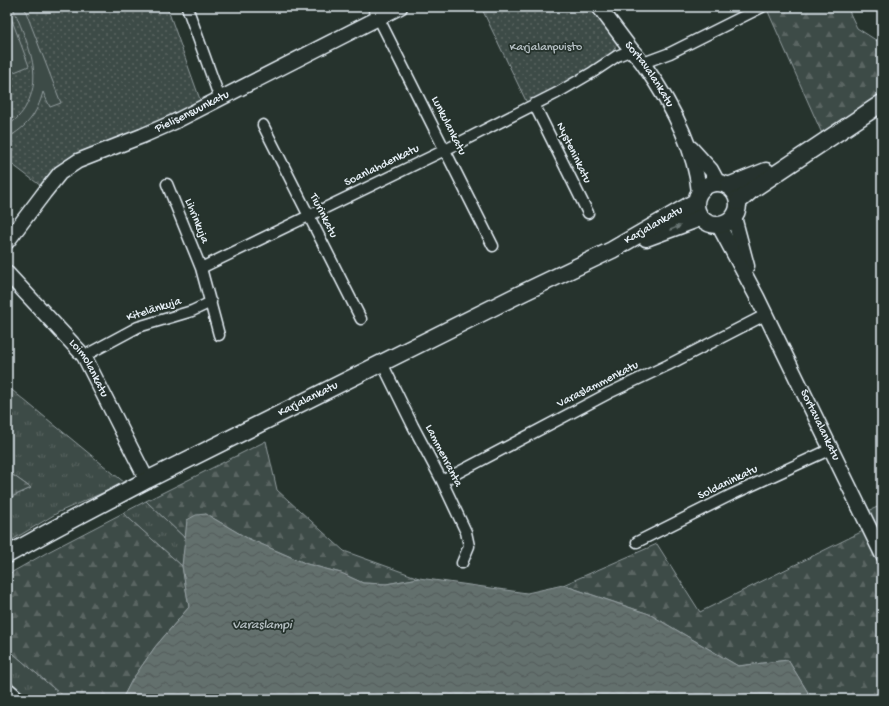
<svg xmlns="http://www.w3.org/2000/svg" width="889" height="706" font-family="'Gochi Hand',sans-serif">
<defs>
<pattern id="grass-tufts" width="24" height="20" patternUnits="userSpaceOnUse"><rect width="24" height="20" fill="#3e4b47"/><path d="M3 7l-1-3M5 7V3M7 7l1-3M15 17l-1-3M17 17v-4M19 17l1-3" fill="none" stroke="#5a6562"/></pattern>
<pattern id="forest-firs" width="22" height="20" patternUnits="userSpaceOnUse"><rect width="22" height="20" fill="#3e4b47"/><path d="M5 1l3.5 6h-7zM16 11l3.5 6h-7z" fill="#5a6562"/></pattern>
<pattern id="park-dots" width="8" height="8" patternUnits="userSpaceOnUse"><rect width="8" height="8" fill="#3e4b47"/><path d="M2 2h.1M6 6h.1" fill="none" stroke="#5a6562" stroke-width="1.8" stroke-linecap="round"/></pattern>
<pattern id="water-waves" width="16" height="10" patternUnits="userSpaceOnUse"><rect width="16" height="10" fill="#636f6d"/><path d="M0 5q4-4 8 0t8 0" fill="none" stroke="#535a5a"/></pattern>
</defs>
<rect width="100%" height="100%" fill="#26332d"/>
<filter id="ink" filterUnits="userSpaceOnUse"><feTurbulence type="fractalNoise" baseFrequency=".025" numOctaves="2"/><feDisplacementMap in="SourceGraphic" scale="8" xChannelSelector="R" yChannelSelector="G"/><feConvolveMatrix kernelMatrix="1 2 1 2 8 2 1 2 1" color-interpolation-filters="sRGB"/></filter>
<g filter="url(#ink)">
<path fill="url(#grass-tufts)" stroke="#939ea0" d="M 7,386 L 125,483 L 59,512 L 7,543 L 7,499 L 31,488 L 7,471 Z
M 146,501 L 186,539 L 182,566 L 123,513 Z
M 882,505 L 882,569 L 863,531 L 866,512 Z
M 7,648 L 66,699 L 7,699 Z"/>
<path fill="url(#forest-firs)" stroke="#939ea0" d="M 766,7 L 847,7 L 857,28 L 882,44 L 882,99 L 824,138 Z
M 266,441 L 277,490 L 344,551 L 419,578 L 386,584 L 363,583 L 341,573 L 307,564 L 247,538 L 206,514 L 187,520 L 186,539 L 146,501 Z
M 7,471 L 31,488 L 7,499 Z
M 123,513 L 182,566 L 189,607 L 155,647 L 132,680 L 122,699 L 66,699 L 7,648 L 7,575 L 46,553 Z
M 863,531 L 882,569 L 882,699 L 812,699 L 788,660 L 738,666 L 649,614 L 563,585 L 657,544 L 700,612 Z"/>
<path fill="url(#park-dots)" stroke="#939ea0" d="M 7,7 L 167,7 L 202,105 L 99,149 L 45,189 L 13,165 L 7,166 Z
M 481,7 L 591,7 L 619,41 L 610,56 L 574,79 L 527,103 Z"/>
<path fill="#3e4b47" stroke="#939ea0" d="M 7,7 L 29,66 L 7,75 Z
M 13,7 L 24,7 L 61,103 L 50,107 L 43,92 C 37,114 27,127 7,138 L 7,126 C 15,121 22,114 26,106 C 45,73 25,39 13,7 Z"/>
<path fill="url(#water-waves)" stroke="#98a3a5" d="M 206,514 L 247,538 L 307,564 L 341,573 L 363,583 L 386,584 L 419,578 L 527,593 L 563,585 L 649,614 L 738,666 L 788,660 L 812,699 L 122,699 L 132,680 L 155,647 L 189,607 L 182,566 L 187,520 L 196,515 Z"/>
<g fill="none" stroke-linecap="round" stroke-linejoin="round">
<g stroke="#e8f1f8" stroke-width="13">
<path id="street" d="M 187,7 L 220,99
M 373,7 L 493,246
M 643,63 L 670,53 L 762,7
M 534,104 L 588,213
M 263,125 L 361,319
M 167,184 L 201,268
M 219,335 L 201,268 L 445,150 L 557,93 L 593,72 L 617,56 L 632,50
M 84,356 L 138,327 L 192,311 L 211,302
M 382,363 L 413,426 L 442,481 L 466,532 L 469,546 L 462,563
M 442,481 L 609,393 L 668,365 L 765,315
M 637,542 L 731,495 L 831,449"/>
</g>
<g stroke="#e8f1f8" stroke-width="17">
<g id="secondary">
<path id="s1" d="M 599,7 C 610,21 620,35 630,48 C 635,54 640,59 644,65 C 670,102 695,146 699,192"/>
<path d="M 691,148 L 711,170 L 718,183"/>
<path d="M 734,217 L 747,266"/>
<path id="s2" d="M 719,226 L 757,297 L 882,554"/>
<path id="s3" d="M 7,242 L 44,193 L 60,173 L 78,161 L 142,136 L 174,122 L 400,7"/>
<path id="s4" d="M 7,273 L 84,356 L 147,480"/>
</g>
</g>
<g stroke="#e8f1f8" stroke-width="19">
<g id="primary">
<circle cx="717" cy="204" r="21"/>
<path d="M 728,186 L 766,171"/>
<path d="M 738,202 L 753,189 L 882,103"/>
<path d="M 646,238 L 700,218"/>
<path id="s5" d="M 7,555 L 54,529 L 147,480 L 516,296 L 612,250 L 695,202"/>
</g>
</g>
<g stroke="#e8f1f8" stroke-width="21">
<path id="highway" d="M 7,692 L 15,699"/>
</g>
<use href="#street" stroke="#26332d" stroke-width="10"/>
<use href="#secondary" stroke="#26332d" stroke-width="14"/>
<use href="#primary" stroke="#26332d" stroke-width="16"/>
<use href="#highway" stroke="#26332d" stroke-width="18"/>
</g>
<defs><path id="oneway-solid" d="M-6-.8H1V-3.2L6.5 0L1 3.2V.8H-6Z"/></defs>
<use fill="#6a7674" href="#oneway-solid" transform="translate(675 228) rotate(-22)"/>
</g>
<g text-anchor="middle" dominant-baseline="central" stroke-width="3.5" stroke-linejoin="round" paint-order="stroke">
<g font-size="12" fill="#b5bfc3" stroke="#26332d">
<text x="546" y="48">Karjalanpuisto</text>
</g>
<g font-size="12" fill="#e8f1f8" stroke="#26332d">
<text stroke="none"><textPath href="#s1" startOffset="84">Sortavalankatu</textPath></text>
<text stroke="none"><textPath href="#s3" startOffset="233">Pielisensuunkatu</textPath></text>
<text transform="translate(448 126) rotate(63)">Lunkulankatu</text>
<text transform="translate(573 153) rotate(64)">Nysteninkatu</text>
<text transform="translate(382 166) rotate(-26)">Soanlahdenkatu</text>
<text transform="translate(323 216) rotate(63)">Tiurinkatu</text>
<text transform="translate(196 221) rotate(68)">Lihrinkuja</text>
<text stroke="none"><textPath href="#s5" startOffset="726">Karjalankatu</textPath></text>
<text transform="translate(154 310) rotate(-18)">Kitelänkuja</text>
<text stroke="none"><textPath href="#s4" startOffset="126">Loimolankatu</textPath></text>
<text transform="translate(598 385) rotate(-27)">Varaslammenkatu</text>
<text stroke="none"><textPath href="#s5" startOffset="339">Karjalankatu</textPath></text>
<text stroke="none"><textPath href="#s2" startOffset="223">Sortavalankatu</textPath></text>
<text transform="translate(443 456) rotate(63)">Lammenranta</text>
<text transform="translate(728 483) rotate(-26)">Soldaninkatu</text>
</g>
<g font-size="13" font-style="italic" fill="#b3bdc0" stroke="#26332d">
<text x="262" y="625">Varaslampi</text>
</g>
</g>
<rect width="889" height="706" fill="none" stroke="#26332d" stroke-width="24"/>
<rect x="12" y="12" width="865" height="682" fill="none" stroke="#e8f1f8" stroke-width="1.5" filter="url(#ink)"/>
</svg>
